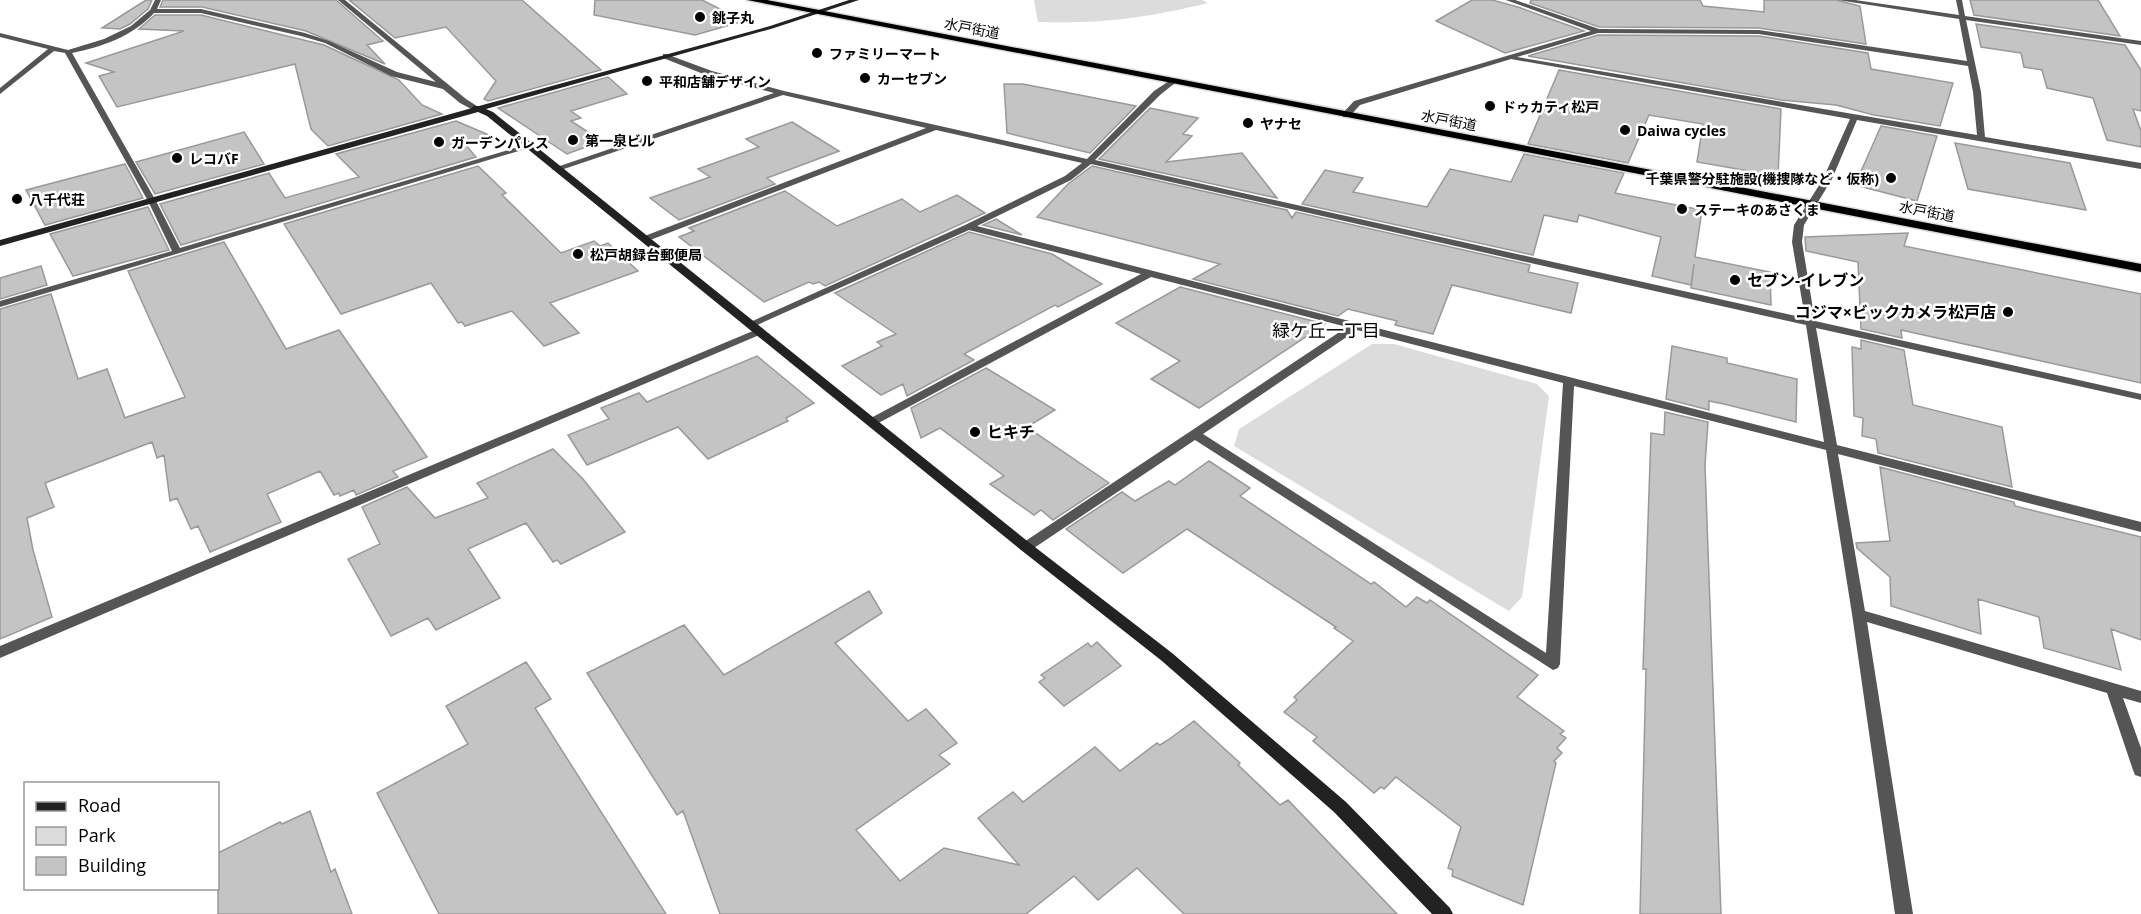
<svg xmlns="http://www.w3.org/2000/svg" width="2141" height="914" font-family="'Open Sans','Noto Sans JP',sans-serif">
<rect width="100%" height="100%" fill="#fff"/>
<path fill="#dcdcdc" d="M 1034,0 L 1202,0 L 1208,3 C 1147,18 1101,24 1038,22 Z
M 1372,344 L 1394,344 L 1537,384 L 1549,396 L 1522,597 L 1509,611 L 1234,446 L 1239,429 Z"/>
<path fill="#c4c4c4" stroke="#999" stroke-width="1.5" d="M 146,0 L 152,0 L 148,9 L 130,24 L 120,29 L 102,28 Z
M 163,0 L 336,0 L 383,41 L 367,45 L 385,64 L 306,31 L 202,7 L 160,7 Z
M 349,0 L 522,0 L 601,70 L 488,101 L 484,99 L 496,81 L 446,27 L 395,38 Z
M 595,0 L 702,0 L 744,21 L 695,35 L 594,15 Z
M 1472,0 L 1492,0 L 1518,7 L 1584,31 L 1505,53 L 1436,21 Z
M 1531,0 L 1700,0 L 1703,6 L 1764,12 L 1764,0 L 1836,0 L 1860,6 L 1866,44 L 1759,28 L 1599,27 L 1530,3 Z
M 1970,0 L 2098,0 L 2120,36 L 1974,15 Z
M 155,15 L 201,15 L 324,45 L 399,80 L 422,105 L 442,114 L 328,146 L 311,129 L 295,64 L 117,107 L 99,76 L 114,72 L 86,63 L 184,31 L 139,29 Z
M 1976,24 L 2125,45 L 2141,70 L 2141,111 L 2133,109 L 2141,131 L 2141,147 L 2107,140 L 2093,98 L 2047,88 L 2042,70 L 2024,67 L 2021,53 L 1981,47 Z
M 1598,35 L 1759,36 L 1868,53 L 1871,69 L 1953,83 L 1940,126 L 1874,115 L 1836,105 L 1781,100 L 1528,56 Z
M 1559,70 L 1781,109 L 1778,176 L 1697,162 L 1703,124 L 1649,115 L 1628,163 L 1528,144 Z
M 608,77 L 627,94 L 571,111 L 581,118 L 571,121 L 602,141 L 567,154 L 498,108 Z
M 1004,84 L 1023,84 L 1136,106 L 1090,153 L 1007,133 Z
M 1150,108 L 1198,118 L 1183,134 L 1192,136 L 1166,162 L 1242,153 L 1277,198 L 1099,159 Z
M 456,121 L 491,136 L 465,144 L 476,157 L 181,245 L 160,204 L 269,173 L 285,198 L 359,177 L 336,154 Z
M 792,122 L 839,151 L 767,178 L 775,184 L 679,220 L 650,198 L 710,177 L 698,169 L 759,147 L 746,139 Z
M 1881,126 L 1937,136 L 1917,201 L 1855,185 Z
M 244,132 L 264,164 L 155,194 L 136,162 Z
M 1955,143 L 2070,163 L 2086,210 L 1968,189 Z
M 1524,154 L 1624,173 L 1615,193 L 1702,210 L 1695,257 L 1770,272 L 1771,305 L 1691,288 L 1694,264 L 1691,285 L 1652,276 L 1661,237 L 1579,215 L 1577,222 L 1544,215 L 1533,255 L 1302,204 L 1325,170 L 1363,178 L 1353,192 L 1427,207 L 1450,169 L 1511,182 Z
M 125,164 L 143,198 L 45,225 L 26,190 Z
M 478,166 L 506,193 L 502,195 L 561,253 L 594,241 L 600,246 L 608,243 L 638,271 L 550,303 L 579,333 L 544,346 L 512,311 L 465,326 L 462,322 L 458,323 L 431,283 L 341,314 L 284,224 Z
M 1092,166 L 1287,210 L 1292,218 L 1296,212 L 1530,265 L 1528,272 L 1578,283 L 1571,313 L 1452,285 L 1433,334 L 1395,325 L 1397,321 L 1348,309 L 1338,316 L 1193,279 L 1220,264 L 1037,217 L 1068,184 Z
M 785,191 L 837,226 L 902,199 L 920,212 L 957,195 L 985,213 L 825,286 L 819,282 L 813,284 L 809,282 L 764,302 L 679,237 L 694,231 L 689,228 Z
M 148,207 L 169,250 L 73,276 L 50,234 Z
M 996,219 L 1022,235 L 983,225 Z
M 969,232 L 1052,254 L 1102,284 L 1058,307 L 1055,305 L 964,354 L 974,360 L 907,396 L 903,384 L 881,395 L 842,366 L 882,346 L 877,342 L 896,334 L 835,293 Z
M 1908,233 L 1904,246 L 2141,294 L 2141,383 L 1901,330 L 1902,338 L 1861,329 L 1858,262 L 1806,251 L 1805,237 Z
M 224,242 L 286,349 L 339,330 L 427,457 L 393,471 L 398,477 L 356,495 L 354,490 L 340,496 L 339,493 L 334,495 L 320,471 L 267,494 L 281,522 L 210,552 L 198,526 L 191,529 L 177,498 L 170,501 L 164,455 L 157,458 L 152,442 L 45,483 L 54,507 L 27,518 L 33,550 L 52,617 L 0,639 L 0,309 L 51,294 L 78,379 L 107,369 L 125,418 L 127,417 L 185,397 L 128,271 Z
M 41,266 L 47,285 L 0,299 L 0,278 Z
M 1180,287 L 1325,324 L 1199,408 L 1151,379 L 1180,361 L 1116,323 Z
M 1861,340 L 1904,350 L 1913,405 L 2002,427 L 2012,487 L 1878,453 L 1876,439 L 1862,436 L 1863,418 L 1854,416 L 1852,347 L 1861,349 Z
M 1672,346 L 1727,358 L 1727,363 L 1797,379 L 1796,422 L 1724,404 L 1709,401 L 1709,410 L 1666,399 Z
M 757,356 L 814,403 L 786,418 L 788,421 L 708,459 L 678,427 L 587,465 L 568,435 L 609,419 L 601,408 L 639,393 L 647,402 Z
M 986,368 L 1055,410 L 1027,427 L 1109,483 L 1053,520 L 1041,510 L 1034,515 L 990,484 L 1004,476 L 940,428 L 921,438 L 911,408 Z
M 1665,412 L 1708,422 L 1705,465 L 1721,914 L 1640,914 L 1646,669 L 1643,669 L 1651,433 L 1664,435 Z
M 553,449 L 583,479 L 625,532 L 561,564 L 557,560 L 553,562 L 526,523 L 468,549 L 500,598 L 436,630 L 428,618 L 391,636 L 348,559 L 380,544 L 362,507 L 407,487 L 435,518 L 488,498 L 477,483 Z
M 1209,461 L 1250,488 L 1240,496 L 1371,584 L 1374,582 L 1406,607 L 1417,597 L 1427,603 L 1430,600 L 1538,675 L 1517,697 L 1564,731 L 1560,734 L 1566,738 L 1557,748 L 1562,753 L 1554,761 L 1556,763 L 1523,905 L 1452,876 L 1453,870 L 1448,868 L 1461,827 L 1396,777 L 1384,789 L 1381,787 L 1374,793 L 1313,741 L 1317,737 L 1284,712 L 1297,700 L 1294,697 L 1353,641 L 1334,628 L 1336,627 L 1187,529 L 1123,573 L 1066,529 L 1122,492 L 1135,501 L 1169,481 L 1175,485 Z
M 1880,467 L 2014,502 L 2015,506 L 2141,537 L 2141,640 L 2111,629 L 2121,670 L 2044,648 L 2039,617 L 1978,599 L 1981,634 L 1891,606 L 1890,577 L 1857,548 L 1856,543 L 1890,541 Z
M 869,591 L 882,613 L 835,643 L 908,721 L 926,709 L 957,743 L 939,755 L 950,764 L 856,830 L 900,881 L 944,848 L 1019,865 L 978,818 L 1013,792 L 1023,802 L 1095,747 L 1120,771 L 1157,743 L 1160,745 L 1168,740 L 1194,721 L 1240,763 L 1238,765 L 1280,805 L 1288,800 L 1397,914 L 1184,914 L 1137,868 L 1098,900 L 1074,876 L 1026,914 L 720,914 L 683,811 L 677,815 L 587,673 L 684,625 L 724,675 Z
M 1097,642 L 1121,666 L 1064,706 L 1039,682 L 1045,678 L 1041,675 L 1088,643 L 1091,647 Z
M 526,662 L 551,699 L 535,708 L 666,914 L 439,914 L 377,793 L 468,744 L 446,706 Z
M 310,811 L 331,872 L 335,869 L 352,914 L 218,914 L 218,853 L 280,822 L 282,824 Z"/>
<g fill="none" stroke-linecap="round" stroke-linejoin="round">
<g stroke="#dbdbdb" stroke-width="3">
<path id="highway" d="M 747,0 L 767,0 L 2141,264 L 2141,272 Z"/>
</g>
<path fill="#555" fill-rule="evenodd" d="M 155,0 L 161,0 L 157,9 L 201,9 L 305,33 L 329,41 L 397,72 L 436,82 L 338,0 L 345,0 L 466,99 L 480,108 L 473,110 L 460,103 L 443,89 L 391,76 L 325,43 L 301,36 L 201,13 L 154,13 C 133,36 102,47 72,53 L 156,201 L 180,248 L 525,145 L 532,147 L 0,307 L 0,301 L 172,251 L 148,201 L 65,53 L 54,51 L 0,94 L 0,88 L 48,49 L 0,37 L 0,33 L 68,50 L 104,39 L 131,26 L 150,10 Z
M 1506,0 L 1515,0 L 1599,29 L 1759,30 L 1967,61 L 1959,19 L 1838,0 L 1855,0 L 1959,15 L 1956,0 L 1962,0 L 1965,16 L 2141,41 L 2141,45 L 1966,20 L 1981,92 L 1985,137 L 2141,163 L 2141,169 L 1857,120 L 1832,179 L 1804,225 L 1802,242 L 1815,321 L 2141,394 L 2141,400 L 1816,328 L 1837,445 L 2141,522 L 2141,532 L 1838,454 L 1865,611 L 2141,691 L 2141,703 L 2123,698 L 2141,748 L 2141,777 L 2135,775 L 2133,770 L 2107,693 L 1867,622 L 1913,914 L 1895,914 L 1852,614 L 1826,450 L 1574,386 L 1560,664 L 1558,668 L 1553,670 L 1195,440 L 1031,550 L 1021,550 L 1019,547 L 1021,544 L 1347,327 L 1151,277 L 873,426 L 869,425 L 867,422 L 869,419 L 1141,274 L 969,230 L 755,326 L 751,327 L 746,324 L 965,225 L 1065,176 L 1082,163 L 936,130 L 645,242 L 642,241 L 642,237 L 926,128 L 783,95 L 558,171 L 551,169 L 774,93 L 706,75 L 663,58 L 663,54 L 666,54 L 712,71 L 784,91 L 1087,159 L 1154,91 L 1172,79 L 1176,81 L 1175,83 L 1160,95 L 1095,160 L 1805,318 L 1792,242 L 1794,225 L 1823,179 L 1850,119 L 1511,59 L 1360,105 L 1349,117 L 1343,117 L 1343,113 L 1354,101 L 1591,31 ZM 1598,33 L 1759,34 L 1968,66 L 1973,92 L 1977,135 L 1517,57 ZM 1091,164 L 1806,325 L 1824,442 L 977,226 L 1071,180 ZM 1357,330 L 1563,383 L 1546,653 L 1203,434 Z
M 760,328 L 765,331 L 764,333 L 0,658 L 0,646 Z"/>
<path fill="#222" fill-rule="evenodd" d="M 849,0 L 859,0 L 774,28 L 486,109 L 493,112 L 1031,544 L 1172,653 L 1346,802 L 1450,908 L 1453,914 L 1432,914 L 1334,812 L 1162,661 L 1021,550 L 487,116 L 478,112 L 0,246 L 0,240 L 472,108 L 473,106 L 479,106 L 770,26 Z"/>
<use href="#highway" fill="#000" fill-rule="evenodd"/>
</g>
<g fill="#000" stroke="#fff" stroke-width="2">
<circle cx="700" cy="17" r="6"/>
<circle cx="817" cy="53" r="6"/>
<circle cx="865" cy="78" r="6"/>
<circle cx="647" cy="81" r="6"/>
<circle cx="1490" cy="106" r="6"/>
<circle cx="1248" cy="123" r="6"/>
<circle cx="1625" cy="130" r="6"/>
<circle cx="573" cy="140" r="6"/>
<circle cx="439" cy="142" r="6"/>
<circle cx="177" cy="158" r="6"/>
<circle cx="1891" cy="178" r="6"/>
<circle cx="17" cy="199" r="6"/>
<circle cx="1682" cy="209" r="6"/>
<circle cx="578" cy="254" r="6"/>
<circle cx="1735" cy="280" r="6"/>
<circle cx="2008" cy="312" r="6"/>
<circle cx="975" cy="432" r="6"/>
</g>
<g text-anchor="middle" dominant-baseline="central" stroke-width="5" stroke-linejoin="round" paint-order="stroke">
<g font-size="14" font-weight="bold" fill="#000" stroke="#fff" text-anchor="start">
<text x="712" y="17">銚子丸</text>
<text x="829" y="53">ファミリーマート</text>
<text x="877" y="78">カーセブン</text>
<text x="659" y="81">平和店舗デザイン</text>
<text x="1502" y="106">ドゥカティ松戸</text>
<text x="1260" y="123">ヤナセ</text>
<text x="1637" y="130">Daiwa cycles</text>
<text x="585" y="140">第一泉ビル</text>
<text x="451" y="142">ガーデンパレス</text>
<text x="189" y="158">レコバF</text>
<text x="1879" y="178" text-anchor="end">千葉県警分駐施設(機捜隊など・仮称)</text>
<text x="29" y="199">八千代荘</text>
<text x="1694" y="209">ステーキのあさくま</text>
<text x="590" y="254">松戸胡録台郵便局</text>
</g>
<g font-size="14" fill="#000" stroke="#fff">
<text transform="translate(972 28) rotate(11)">水戸街道</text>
<text transform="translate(1449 120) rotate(11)">水戸街道</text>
<text transform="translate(1927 211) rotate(11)">水戸街道</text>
</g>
<g font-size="16" font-weight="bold" fill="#000" stroke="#fff" text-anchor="start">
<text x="1747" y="280">セブン-イレブン</text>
<text x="1996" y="312" text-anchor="end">コジマ×ビックカメラ松戸店</text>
<text x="987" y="432">ヒキチ</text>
</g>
<g font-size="18" fill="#000" stroke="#fff">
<text x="1326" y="330">緑ケ丘一丁目</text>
</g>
</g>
<rect x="24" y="782" width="195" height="108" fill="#ffffff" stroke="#999999" stroke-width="1.5"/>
<rect x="36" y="802" width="30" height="9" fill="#222222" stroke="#999999" stroke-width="1.5"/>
<text x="78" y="812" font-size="18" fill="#000000">Road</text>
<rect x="36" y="827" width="30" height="18" fill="#dcdcdc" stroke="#999999" stroke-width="1.5"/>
<text x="78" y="842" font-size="18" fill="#000000">Park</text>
<rect x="36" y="857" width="30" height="18" fill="#c4c4c4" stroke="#999999" stroke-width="1.5"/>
<text x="78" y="872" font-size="18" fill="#000000">Building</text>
</svg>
